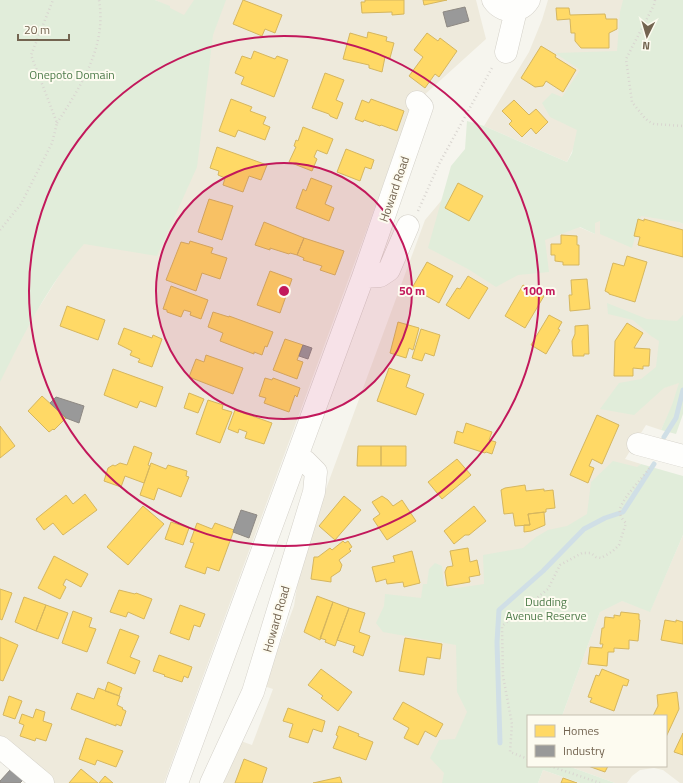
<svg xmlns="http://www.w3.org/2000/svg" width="683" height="783" font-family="'Titillium Web',sans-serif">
<rect width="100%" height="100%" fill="#f6f5ee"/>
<path fill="#eeeadc" d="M 155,0 L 476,0 L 486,39 L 412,106 L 164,783 L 54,783 L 0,738 L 0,369 L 76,249 L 170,7 Z
M 548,0 L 639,0 L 640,5 L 567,162 L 484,126 L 529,52 L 542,20 Z
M 462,176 L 595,234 L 593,183 L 670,217 L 683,224 L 683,375 L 677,396 L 661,430 L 646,425 L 625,459 L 641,464 L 625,478 L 469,783 L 221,783 L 238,740 L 252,745 L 273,689 L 264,686 L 294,606 L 302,554 L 425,220 Z
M 683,535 L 683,783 L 680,783 L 663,770 L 654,768 L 640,770 L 632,776 L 627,783 L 615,783 L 568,766 L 666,766 L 666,716 L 562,716 L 606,595 L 650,611 Z
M 543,770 L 580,783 L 538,783 Z"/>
<path fill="#e1edda" d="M 0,0 L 155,0 L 170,6 L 170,8 L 184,15 L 194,0 L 226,0 L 213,35 L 197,167 L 157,256 L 84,244 C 48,284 24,334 0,382 Z
M 623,0 L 683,0 L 683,224 L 679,222 L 641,216 L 632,248 L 600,234 L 600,221 L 595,223 L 595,234 L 580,227 L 545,240 L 549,272 L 518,275 L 496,287 L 468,269 L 428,248 L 451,166 L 465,149 L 467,121 L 484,126 L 567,162 L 572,153 L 577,130 L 550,117 L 542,103 L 552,93 L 562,97 L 580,70 L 555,53 L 617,51 L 620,12 Z
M 607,303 L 647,319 L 677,321 L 683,315 L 683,414 L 676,434 L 661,430 L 672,405 L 679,383 L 664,388 L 634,415 L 600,409 L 619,383 L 641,379 L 656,367 L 659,341 L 651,336 L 633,320 L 608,314 Z
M 613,461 L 637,467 L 641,464 L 683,476 L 683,535 L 650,612 L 622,601 L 600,612 L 562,716 L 528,716 L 528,766 L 568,766 L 615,783 L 580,783 L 543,770 L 538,783 L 442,783 L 444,773 L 430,758 L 439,740 L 455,739 L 467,712 L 457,692 L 456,645 L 383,632 L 376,623 L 384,606 L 385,594 L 421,598 L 423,584 L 427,584 L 429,569 L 435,563 L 442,566 L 444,586 L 457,588 L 484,584 L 483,555 L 523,548 L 536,537 L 548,530 L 567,526 L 587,514 L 591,482 Z"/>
<path fill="#ffd966" stroke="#d5b65f" d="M 243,0 L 282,15 L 275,33 L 265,29 L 262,36 L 233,24 Z
M 365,0 L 404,0 L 404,14 L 392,15 L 392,12 L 362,13 L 361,2 L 365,2 Z
M 423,0 L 447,0 L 424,5 Z
M 556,8 L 569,8 L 570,15 L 605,14 L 606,19 L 617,19 L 617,29 L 609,33 L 609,48 L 581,48 L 575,41 L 575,33 L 571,33 L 570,19 L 557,20 Z
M 368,32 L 387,37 L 386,41 L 394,43 L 390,58 L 385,57 L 382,72 L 369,68 L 369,65 L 343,59 L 350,33 L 367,38 Z
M 427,33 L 438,41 L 440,38 L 457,51 L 439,77 L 435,74 L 425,88 L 409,76 L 423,57 L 414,50 Z
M 541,46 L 556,55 L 555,57 L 576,70 L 563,92 L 546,81 L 543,86 L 535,87 L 521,78 Z
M 254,51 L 275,59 L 277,56 L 288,60 L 274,97 L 241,84 L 244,77 L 235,73 L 242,56 L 251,59 Z
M 325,73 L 344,80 L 336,100 L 343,103 L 337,119 L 330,116 L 329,114 L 312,108 Z
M 231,99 L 252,107 L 250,111 L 266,117 L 263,124 L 270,127 L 265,140 L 238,130 L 235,137 L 219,131 Z
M 371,99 L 404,111 L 397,131 L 381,125 L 380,126 L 364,120 L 363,122 L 355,119 L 362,100 L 369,103 Z
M 514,100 L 529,115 L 536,109 L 548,122 L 536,134 L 531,128 L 522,137 L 509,124 L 512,121 L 502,111 Z
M 303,127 L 333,139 L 327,154 L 317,150 L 314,157 L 317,159 L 312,171 L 289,162 L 296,147 L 294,146 L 296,140 L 298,141 Z
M 217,147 L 267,165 L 261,180 L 249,176 L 243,192 L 223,185 L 225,178 L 218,175 L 219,171 L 210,168 Z
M 346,149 L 374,160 L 371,169 L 365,167 L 360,181 L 337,172 Z
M 311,178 L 332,186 L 325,204 L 334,208 L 329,221 L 296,208 L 303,189 L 306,191 Z
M 458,183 L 483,196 L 469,221 L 445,208 Z
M 209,199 L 233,206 L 222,240 L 198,232 Z
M 638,219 L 644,221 L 644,219 L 683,230 L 683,257 L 638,245 L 640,237 L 634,236 Z
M 264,222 L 304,238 L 297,255 L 290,253 L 289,254 L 270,248 L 270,250 L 255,245 Z
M 561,235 L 577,236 L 577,245 L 579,245 L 579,265 L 563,265 L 563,262 L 555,261 L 555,255 L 551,255 L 551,244 L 561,244 Z
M 304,238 L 344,251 L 335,275 L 320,270 L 322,266 L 303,260 L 304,258 L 297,255 Z
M 190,241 L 213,248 L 211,253 L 227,258 L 220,279 L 202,273 L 196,291 L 166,280 L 181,242 L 189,244 Z
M 627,256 L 647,262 L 635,302 L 609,294 L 609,293 L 605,291 L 613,263 L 624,266 Z
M 427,262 L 453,276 L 439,303 L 412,288 Z
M 270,271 L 292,279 L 280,313 L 257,305 Z
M 468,276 L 488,288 L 469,319 L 446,305 L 457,288 L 460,289 Z
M 587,279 L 590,309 L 570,311 L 569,295 L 572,295 L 571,280 Z
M 523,285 L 544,296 L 525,328 L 505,316 Z
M 171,286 L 208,300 L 201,319 L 190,315 L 191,312 L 184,310 L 181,317 L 167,312 L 167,310 L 163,309 Z
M 67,306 L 105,320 L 98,340 L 60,326 Z
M 213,312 L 229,317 L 229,316 L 273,332 L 267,347 L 265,346 L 262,355 L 254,352 L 254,354 L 220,341 L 223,333 L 208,327 Z
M 549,315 L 562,322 L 558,329 L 560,330 L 546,354 L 531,345 Z
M 398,322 L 419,328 L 413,350 L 409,348 L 406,358 L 390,353 Z
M 627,323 L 643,333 L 634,348 L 650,349 L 649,366 L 643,366 L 643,369 L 633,368 L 633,376 L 614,376 L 615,341 Z
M 588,325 L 589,354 L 584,354 L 584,356 L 573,356 L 572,341 L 575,334 L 575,326 Z
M 124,328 L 152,338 L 153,335 L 162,339 L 152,367 L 138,362 L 140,359 L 130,355 L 132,351 L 118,344 Z
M 421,329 L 440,335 L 434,356 L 425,353 L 422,361 L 412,358 Z
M 285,339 L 303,345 L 297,360 L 303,362 L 297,379 L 273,370 Z
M 206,355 L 243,368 L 233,394 L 189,377 L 196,359 L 204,362 Z
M 389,368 L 410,375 L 406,387 L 424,394 L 416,415 L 377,401 Z
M 113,369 L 163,387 L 156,407 L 140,401 L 137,408 L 104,395 Z
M 265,378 L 272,380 L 273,378 L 300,388 L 297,397 L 295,395 L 289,412 L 264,403 L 266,398 L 259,396 Z
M 189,393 L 204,399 L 198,413 L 184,408 Z
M 42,396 L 66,418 L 54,430 L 53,429 L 49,432 L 28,411 Z
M 208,400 L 223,405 L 222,409 L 232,412 L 220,443 L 196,434 Z
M 235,410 L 272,423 L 264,444 L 245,438 L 247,432 L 239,429 L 238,433 L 228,429 Z
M 597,415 L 619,425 L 602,464 L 592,459 L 589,466 L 594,468 L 588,483 L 570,475 Z
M 466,423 L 492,432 L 489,440 L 496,442 L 492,454 L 486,452 L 485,453 L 454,443 L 457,431 L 463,433 Z
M 0,426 L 15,446 L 0,458 Z
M 134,446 L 152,453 L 148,465 L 150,466 L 144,483 L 125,476 L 121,487 L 104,481 L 108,468 L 113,465 L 115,466 L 120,463 L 127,465 Z
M 358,446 L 381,446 L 381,466 L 357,466 Z
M 381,446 L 406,446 L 406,466 L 381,466 Z
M 457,459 L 471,475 L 442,499 L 428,482 Z
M 151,463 L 166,469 L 168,465 L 187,471 L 186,476 L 189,477 L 181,497 L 158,488 L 154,500 L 140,495 Z
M 525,485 L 526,491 L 544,489 L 544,491 L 553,490 L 555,508 L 546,509 L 546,512 L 528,514 L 530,525 L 515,526 L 513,513 L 504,514 L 501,490 L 505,488 Z
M 85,494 L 97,510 L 63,535 L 53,523 L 44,530 L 36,519 L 66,495 L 73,504 Z
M 344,496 L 361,510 L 335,540 L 319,526 Z
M 382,496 L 388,500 L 393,506 L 402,500 L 416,521 L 387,540 L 373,519 L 380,514 L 372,502 Z
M 143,506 L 164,524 L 128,565 L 107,547 Z
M 474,506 L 486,521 L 469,535 L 465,535 L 454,544 L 444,531 Z
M 544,512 L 545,525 L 531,531 L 524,532 L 524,525 L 530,525 L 528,514 Z
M 171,522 L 189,528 L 183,545 L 165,539 Z
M 197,523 L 212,529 L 215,523 L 234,530 L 219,571 L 207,567 L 205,574 L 185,567 L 194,543 L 190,542 Z
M 343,541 L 345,543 L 348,541 L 352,547 L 349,549 L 351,551 L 339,560 L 342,565 L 340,571 L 331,577 L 331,582 L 311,579 L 314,557 L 318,557 L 330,548 L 332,550 Z
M 468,548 L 470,562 L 477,560 L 480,575 L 469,577 L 470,582 L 447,586 L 445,572 L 447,567 L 453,566 L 450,551 Z
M 412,551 L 420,583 L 404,587 L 403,582 L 387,584 L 386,579 L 376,582 L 372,567 L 395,562 L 393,556 Z
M 54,556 L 88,574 L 81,587 L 66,579 L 63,585 L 66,587 L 60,599 L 38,588 Z
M 0,589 L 12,593 L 2,620 L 0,619 Z
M 119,590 L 135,594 L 136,593 L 152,599 L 144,619 L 128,612 L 126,617 L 110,612 Z
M 317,596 L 333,602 L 320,640 L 304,632 Z
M 24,597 L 46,605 L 36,631 L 15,622 Z
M 333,602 L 349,608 L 335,646 L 325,642 L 326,640 L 320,638 Z
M 46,605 L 68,613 L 58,639 L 36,631 Z
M 180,605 L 205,614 L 200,627 L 194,625 L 189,640 L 170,633 Z
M 349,608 L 365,613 L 359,632 L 370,636 L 363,656 L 353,652 L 355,646 L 337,640 Z
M 73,611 L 92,618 L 89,627 L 96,629 L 87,652 L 62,643 Z
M 621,612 L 639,614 L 639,620 L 640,620 L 638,641 L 629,640 L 629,649 L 614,648 L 614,652 L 608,652 L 607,666 L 588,664 L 590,647 L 602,648 L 603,644 L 600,644 L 602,628 L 604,628 L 605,617 L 614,618 L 614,615 L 620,616 Z
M 665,620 L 676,622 L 676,620 L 683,622 L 683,644 L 661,640 Z
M 120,629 L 139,636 L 130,657 L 140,661 L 135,674 L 107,663 Z
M 0,637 L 18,645 L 3,681 L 0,680 Z
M 405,638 L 442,644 L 440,659 L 427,657 L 424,675 L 399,671 Z
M 159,655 L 192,667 L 188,678 L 184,676 L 182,682 L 164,676 L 165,675 L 153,671 Z
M 321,669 L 352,692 L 338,711 L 321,698 L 323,696 L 308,685 Z
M 602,669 L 629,680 L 627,686 L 623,685 L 614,711 L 590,702 L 592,698 L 588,697 L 596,675 L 599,676 Z
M 108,682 L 122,688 L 119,696 L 105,691 Z
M 98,688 L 120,696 L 117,705 L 123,708 L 122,709 L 126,711 L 121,726 L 116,724 L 116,726 L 71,709 L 77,693 L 94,699 Z
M 677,692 L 679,709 L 666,737 L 666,716 L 653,716 L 658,706 L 657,695 Z
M 9,696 L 22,701 L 15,719 L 3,715 Z
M 403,702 L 443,724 L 436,737 L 425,731 L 418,745 L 404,738 L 409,728 L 393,719 Z
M 288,708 L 325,721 L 322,732 L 313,729 L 308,743 L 289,737 L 293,724 L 283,721 Z
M 36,709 L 45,712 L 43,721 L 52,724 L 46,741 L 36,738 L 35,741 L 20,736 L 24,725 L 19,723 L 22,714 L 33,718 Z
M 339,726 L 359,734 L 358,736 L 373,742 L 366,760 L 333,748 L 338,736 L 336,735 Z
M 683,733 L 683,755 L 674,752 Z
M 86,738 L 123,751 L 116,767 L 97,760 L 95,765 L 79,759 Z
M 244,759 L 267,768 L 262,783 L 235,783 Z
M 588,766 L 608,766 L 605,772 Z
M 81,769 L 98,783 L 69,783 Z
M 105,776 L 113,783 L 99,783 Z
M 340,777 L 342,783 L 313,783 Z
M 563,778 L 577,783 L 561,783 Z"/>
<path fill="#999" stroke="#8e8983" d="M 465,7 L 469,21 L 447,27 L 443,12 Z
M 303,345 L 312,348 L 308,359 L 299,356 Z
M 56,397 L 84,406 L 79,423 L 66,418 L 50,403 Z
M 241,510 L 257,515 L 249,538 L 233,532 Z
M 11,769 L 23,780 L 20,783 L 0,783 L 0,781 Z"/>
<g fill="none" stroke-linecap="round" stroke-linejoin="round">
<path stroke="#d0dfe6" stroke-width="5" d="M 664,437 L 676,418 L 683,390
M 500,743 L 497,642 L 499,610 L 543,571 L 584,529 L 605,518 L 623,512 L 654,464"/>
<g stroke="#d4d1c9" stroke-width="23">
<path id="minor" d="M 493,0 C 502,13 520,14 529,0
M 506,52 L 516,10
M 363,277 L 380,276 L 389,270 L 408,226
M 638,444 L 683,456
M 0,747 L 43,783
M 177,783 L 363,277 L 422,107 L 417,102
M 211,783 L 253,692 L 314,492 L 316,472 L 305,461 L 297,457"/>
</g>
<path stroke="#d9d5d0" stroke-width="2.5" stroke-dasharray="1 3" stroke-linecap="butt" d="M 655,0 L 654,5 L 626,59 L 632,102 L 644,117 L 648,121 L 654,124 L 683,126
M 57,123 C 81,86 107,46 99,0
M 418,211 L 439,164 L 493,66
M 0,230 L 21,204 L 52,143 L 57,123 L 31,55 L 53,0
M 528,759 L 510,752 L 512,724 L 503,676 L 502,626 L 548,589 L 560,565 L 582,553 L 591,553 L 596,557 L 601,558 L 613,551 L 619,545 L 626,523 C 622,519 619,515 620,509 C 624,496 642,479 650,467
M 550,766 L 600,783"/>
<use href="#minor" stroke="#fefefc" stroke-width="22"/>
</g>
<circle cx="284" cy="291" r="128" fill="#c2185b" fill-opacity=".12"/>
<g fill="none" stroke="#c2185b" stroke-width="2">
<circle cx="284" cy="291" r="128"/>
<circle cx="284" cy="291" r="255"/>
</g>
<g text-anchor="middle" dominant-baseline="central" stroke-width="4" stroke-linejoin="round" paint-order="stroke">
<g font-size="12" fill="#507d4c" stroke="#fdfbf0">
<text x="72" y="74">Onepoto Domain</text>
<text x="546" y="601">Dudding<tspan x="546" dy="14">Avenue Reserve</tspan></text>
</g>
<g font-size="12" fill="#736450" stroke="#fdfbf0">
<text transform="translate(394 189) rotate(-71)">Howard Road</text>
<text transform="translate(276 619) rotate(-74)">Howard Road</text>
</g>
</g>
<circle cx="284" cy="291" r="6" fill="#c2185b" stroke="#fdfbf0" stroke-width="2"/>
<g font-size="12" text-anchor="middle" font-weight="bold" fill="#c2185b" stroke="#fdfbf0" stroke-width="4" stroke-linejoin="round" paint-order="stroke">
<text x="412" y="295">50 m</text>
<text x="539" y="295">100 m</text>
</g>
<rect x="527" y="715" width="140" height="52" fill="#fdfbf0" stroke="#c6bfb0"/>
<rect x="535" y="725" width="20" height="12" fill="#ffd966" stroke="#c6bfb0"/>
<text x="563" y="735" font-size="12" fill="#736450">Homes</text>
<rect x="535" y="745" width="20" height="12" fill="#999999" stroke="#c6bfb0"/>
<text x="563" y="755" font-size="12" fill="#736450">Industry</text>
<g transform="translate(647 36) rotate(185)" stroke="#fdfbf0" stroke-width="3" paint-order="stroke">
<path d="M0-3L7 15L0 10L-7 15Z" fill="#736450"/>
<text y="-6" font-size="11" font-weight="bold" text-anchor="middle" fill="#736450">N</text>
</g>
<path d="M18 34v6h51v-6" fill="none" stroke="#736450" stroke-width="2"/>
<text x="24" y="34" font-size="12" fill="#736450" stroke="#fdfbf0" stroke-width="3" paint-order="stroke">20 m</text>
</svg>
